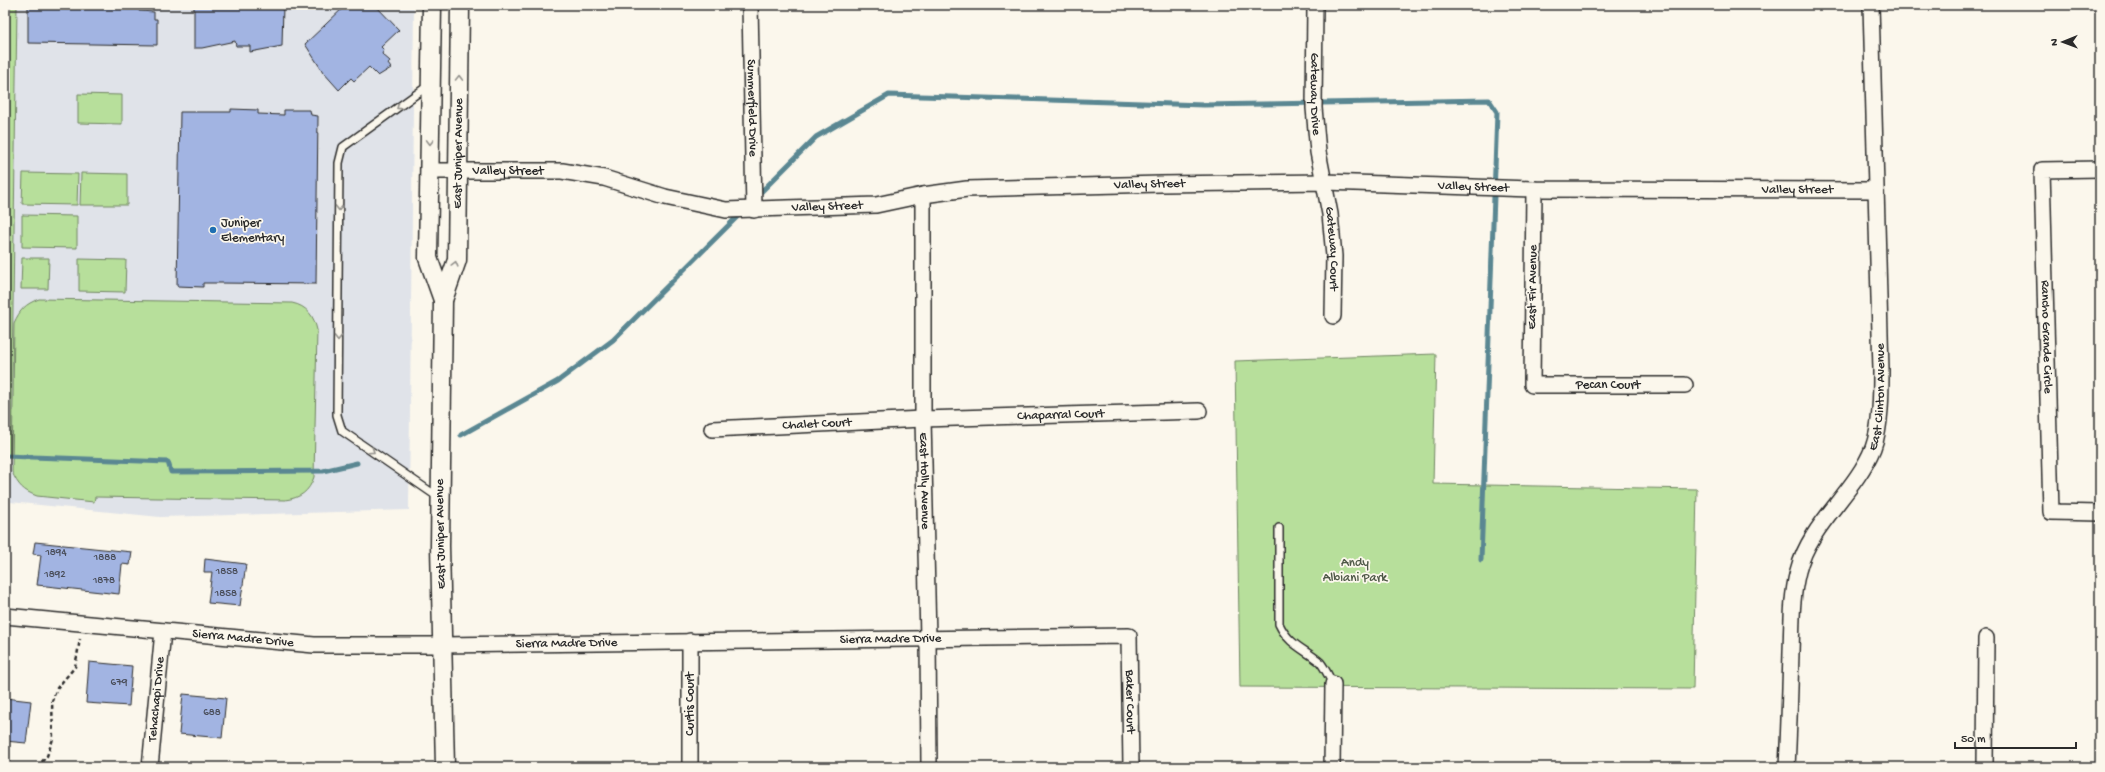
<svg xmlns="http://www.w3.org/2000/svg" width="2105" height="772" font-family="'Gochi Hand',sans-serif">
<rect width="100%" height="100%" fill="#fbf7ec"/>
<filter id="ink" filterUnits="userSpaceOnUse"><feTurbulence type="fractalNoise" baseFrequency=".025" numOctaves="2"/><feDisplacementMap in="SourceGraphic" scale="8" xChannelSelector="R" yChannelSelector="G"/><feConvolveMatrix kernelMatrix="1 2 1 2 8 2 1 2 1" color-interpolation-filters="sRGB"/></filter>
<g filter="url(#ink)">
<path fill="#e0e3e9" d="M 17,5 L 414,5 L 409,510 L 160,517 L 10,502 Z"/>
<path fill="#b7df9b" stroke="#718563" d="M 5,5 L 17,5 L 11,456 L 5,455 Z
M 78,94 L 122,95 L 122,124 L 78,123 Z
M 23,173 L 78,174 L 77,205 L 22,204 Z
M 81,173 L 127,174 L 127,205 L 80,205 Z
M 22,215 L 77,216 L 77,248 L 22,247 Z
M 22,258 L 49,258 L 48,289 L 21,289 Z
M 79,259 L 126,260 L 125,292 L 79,291 Z
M 39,299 L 292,303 C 307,306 314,316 317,330 L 314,477 C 309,492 300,498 285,500 L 95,497 L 94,502 L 37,496 C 23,491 18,485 12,472 L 14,323 C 20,310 25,304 39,299 Z
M 1436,354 L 1433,484 L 1697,489 L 1693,689 L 1240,687 L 1235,361 Z"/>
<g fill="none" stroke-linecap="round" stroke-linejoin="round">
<path stroke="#5a8792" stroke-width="5" d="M 756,197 L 816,137 L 889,95 L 1204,105 L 1489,100 L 1497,112 L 1481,560
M 461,435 L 558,381 L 613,340 L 741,213
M 5,456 L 168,462 L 171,472 L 323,471 L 357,463"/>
</g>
<path fill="#a2b4e2" stroke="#2b2b2b" d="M 194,5 L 283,5 L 282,46 L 250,52 L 250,46 L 236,46 L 235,41 L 202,48 L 194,48 Z
M 346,5 L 375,5 L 399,30 L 381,47 L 384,50 L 382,54 L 390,61 L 388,64 L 391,68 L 378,76 L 369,67 L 354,81 L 351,78 L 339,90 L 323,72 L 305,44 Z
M 28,6 L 138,8 L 139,11 L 154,12 L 154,19 L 157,19 L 157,45 L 28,43 Z
M 231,109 L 258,110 L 258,114 L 284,115 L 284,110 L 310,110 L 311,115 L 318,116 L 316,284 L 220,283 L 203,283 L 203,287 L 177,286 L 180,112 L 231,112 Z
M 35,542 L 132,552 L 130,565 L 122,564 L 119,594 L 37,585 L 41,555 L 33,554 Z
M 205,559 L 246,564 L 240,606 L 208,603 L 212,572 L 204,572 Z
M 89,662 L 132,666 L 129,706 L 86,703 Z
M 183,694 L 226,698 L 222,738 L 179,734 Z
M 5,698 L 31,701 L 26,743 L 5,741 Z"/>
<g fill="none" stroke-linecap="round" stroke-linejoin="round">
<g stroke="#2b2b2b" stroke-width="10">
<path id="service" d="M 429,85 L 343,147 L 339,163 L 337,415 L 342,431 L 438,497
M 1279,528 L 1279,624 C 1289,645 1303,648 1320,662 C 1325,668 1329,677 1333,684"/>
</g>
<g stroke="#2b2b2b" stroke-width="18">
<g id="minor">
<path id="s1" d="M 750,5 L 754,210"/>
<path id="s2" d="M 1315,5 L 1314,108 L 1318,152 L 1330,214 L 1334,256 L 1333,316"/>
<path id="s3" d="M 2100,169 L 2042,170 L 2051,512 L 2100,513"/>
<path id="s4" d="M 430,171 L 562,171 L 604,178 L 665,197 L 726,210 L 876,205 L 923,195 L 967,189 L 1161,184 L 1325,182 L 1534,189 L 1876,190"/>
<path id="s5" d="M 1534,189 L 1532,385 L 1685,385"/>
<path id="s6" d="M 923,195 L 923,419 L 928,638 L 929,767"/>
<path id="s7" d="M 712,429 L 923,419 L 1199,411"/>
<path id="s8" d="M 5,616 L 314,645 L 443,645 L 1129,636 L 1131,767"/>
<path id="s9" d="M 150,767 L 163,631"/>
<path d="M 690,767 L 690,641"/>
<path d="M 1332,767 L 1333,684"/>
<path id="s10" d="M 1787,767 C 1789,729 1790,690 1791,652 C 1792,625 1791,598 1798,571 C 1810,523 1855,493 1873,448 C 1881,427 1881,392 1881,370 L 1871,5"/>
<path d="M 1985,767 L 1986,638"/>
</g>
</g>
<g stroke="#2b2b2b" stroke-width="21">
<g id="tertiary">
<path d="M 432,5 L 428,258 L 443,300"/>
<path id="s11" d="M 445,767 L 440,546 L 443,300 L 457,260 L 460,5"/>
</g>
</g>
<path stroke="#2b2b2b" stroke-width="2.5" stroke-dasharray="4 3" stroke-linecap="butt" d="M 37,767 L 47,756 L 53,739 L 52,701 L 57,688 L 75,667 L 80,639"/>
<use href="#service" stroke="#fbf7ec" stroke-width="7"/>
<use href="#minor" stroke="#fbf7ec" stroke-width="15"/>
<use href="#tertiary" stroke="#fbf7ec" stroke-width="18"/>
</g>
<defs><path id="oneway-chevron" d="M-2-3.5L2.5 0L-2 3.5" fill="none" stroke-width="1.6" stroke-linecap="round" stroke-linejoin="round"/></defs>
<g stroke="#93918c">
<use href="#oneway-chevron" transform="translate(459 78) rotate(-89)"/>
<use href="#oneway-chevron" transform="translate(399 107) rotate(144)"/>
<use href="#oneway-chevron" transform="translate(430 142) rotate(91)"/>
<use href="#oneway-chevron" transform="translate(339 208) rotate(91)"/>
<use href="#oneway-chevron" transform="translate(455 264) rotate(-75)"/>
<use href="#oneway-chevron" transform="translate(338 338) rotate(91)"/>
<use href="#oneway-chevron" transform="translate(372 451) rotate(34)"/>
</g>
</g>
<circle fill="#1f6fb2" stroke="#fbf7ec" stroke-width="1.5" cx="213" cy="230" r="4"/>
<g text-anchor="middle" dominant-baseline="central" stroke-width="3.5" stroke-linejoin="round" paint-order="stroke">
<g font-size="11" fill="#494d59">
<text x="56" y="553">1894</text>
<text x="105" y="558">1888</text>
<text x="227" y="572">1858</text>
<text x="55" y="575">1892</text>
<text x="104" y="581">1878</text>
<text x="226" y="594">1858</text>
<text x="119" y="683">679</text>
<text x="212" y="713">688</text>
</g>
<g font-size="13" fill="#2b2b2b" stroke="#fbf7ec">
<text stroke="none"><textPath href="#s2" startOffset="89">Gateway Drive</textPath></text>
<text stroke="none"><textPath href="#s1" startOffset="103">Summerfield Drive</textPath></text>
<text stroke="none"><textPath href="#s11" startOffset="616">East Juniper Avenue</textPath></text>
<text stroke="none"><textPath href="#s4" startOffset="78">Valley Street</textPath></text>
<text stroke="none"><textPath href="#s4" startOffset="726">Valley Street</textPath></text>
<text stroke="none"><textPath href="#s4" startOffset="1050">Valley Street</textPath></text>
<text stroke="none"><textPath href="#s4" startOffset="1374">Valley Street</textPath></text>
<text stroke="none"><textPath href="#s4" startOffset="402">Valley Street</textPath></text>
<text stroke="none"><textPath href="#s2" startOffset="245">Gateway Court</textPath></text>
<text transform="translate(1533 287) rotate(-89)">East Fir Avenue</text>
<text stroke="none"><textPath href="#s3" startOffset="225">Rancho Grande Circle</textPath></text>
<text stroke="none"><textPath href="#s5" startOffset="272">Pecan Court</textPath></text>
<text stroke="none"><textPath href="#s10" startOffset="393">East Clinton Avenue</textPath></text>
<text stroke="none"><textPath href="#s7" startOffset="349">Chaparral Court</textPath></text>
<text stroke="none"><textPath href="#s7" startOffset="105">Chalet Court</textPath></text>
<text stroke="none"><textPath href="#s6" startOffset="286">East Holly Avenue</textPath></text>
<text transform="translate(441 534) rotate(-91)">East Juniper Avenue</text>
<text stroke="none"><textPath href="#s8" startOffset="239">Sierra Madre Drive</textPath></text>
<text stroke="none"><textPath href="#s8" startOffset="887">Sierra Madre Drive</textPath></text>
<text stroke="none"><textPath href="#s8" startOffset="563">Sierra Madre Drive</textPath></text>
<text stroke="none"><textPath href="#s9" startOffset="68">Tehachapi Drive</textPath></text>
<text stroke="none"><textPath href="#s8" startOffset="1191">Baker Court</textPath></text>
<text transform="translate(690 704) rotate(-90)">Curtis Court</text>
</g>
<g font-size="13" fill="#2b2b2b" stroke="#fbf7ec" text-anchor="start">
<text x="221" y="223">Juniper<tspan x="221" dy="15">Elementary</tspan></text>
</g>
<g font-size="13" fill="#4e5847" stroke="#fbf7ec">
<text x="1355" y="563">Andy<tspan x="1355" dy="15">Albiani Park</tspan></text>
</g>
</g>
<rect width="2105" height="772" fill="none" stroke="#fbf7ec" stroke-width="20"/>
<rect x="10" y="10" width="2085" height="752" fill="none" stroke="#2b2b2b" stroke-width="1.5" filter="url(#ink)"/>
<g transform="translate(2063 42) rotate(269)" stroke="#fbf7ec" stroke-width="3" paint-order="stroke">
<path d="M0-3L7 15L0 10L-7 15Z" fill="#2b2b2b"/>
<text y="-6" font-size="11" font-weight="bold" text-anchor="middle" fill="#2b2b2b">N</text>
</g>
<path d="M1955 742v6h121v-6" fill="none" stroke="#2b2b2b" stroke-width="2"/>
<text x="1961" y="742" font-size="12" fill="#2b2b2b" stroke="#fbf7ec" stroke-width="3" paint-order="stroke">50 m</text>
</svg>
